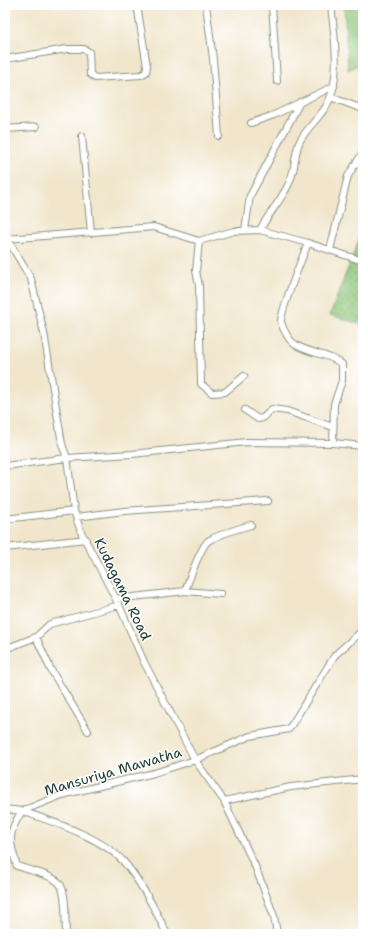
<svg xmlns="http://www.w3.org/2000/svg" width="368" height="939" font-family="'Shantell Sans',sans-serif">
<defs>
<pattern id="grass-dots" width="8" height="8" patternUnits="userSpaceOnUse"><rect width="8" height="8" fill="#8fc578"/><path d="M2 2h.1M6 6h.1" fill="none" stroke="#74a163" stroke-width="1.8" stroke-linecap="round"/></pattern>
</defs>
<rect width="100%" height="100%" fill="#fff"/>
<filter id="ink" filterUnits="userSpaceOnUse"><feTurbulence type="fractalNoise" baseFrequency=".025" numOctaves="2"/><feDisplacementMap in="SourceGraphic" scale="8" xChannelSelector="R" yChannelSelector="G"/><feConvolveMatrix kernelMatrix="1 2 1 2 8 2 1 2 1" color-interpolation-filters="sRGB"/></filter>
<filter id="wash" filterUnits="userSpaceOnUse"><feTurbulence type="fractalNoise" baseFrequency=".012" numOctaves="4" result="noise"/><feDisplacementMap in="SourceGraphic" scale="16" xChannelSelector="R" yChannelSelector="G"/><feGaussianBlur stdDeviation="0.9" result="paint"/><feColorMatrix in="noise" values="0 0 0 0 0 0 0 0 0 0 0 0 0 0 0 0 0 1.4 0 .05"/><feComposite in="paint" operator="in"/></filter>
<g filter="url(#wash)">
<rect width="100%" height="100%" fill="#f1e6cc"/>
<path fill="url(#grass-dots)" stroke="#578156" d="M 363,229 L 363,325 L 330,315 Z"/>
<path fill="#8fc578" stroke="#578156" d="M 344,5 L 363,5 L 363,62 L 348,70 Z"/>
</g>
<g filter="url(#ink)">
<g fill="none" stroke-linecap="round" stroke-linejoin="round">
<g stroke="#889280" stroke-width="8">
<path id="minor" d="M 206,5 L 213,59 L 219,136
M 272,5 L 277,81
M 5,59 L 67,49 L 84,49 L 89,52 L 90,74 L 95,78 L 141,75 L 146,72 L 147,66 L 137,5
M 330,97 L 363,109
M 251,123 L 274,115 L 334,86
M 5,129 L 36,127
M 82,136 L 91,233
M 245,230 L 250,196 L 300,102
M 260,230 C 269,212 285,197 291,178 C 296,165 294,151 301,139 C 308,127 320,117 327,105 C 342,78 334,34 331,5
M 5,235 L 31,279 L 44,333 L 62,444 L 67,458 L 74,511 L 81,532 L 119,605 L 144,662 L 195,760 L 224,801 L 255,866 L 274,916 L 277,934
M 7,239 L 154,227 L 199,241 L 234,231 L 260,230 L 308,243 L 363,261
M 199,241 L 196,271 L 199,286 L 201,384 L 212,393 L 225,392 L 244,376
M 308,243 C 303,256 280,312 281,322 C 283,330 290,342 296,345 C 311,354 330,354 342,364 L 342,381 L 334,404 L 333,443
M 330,250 L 348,176 L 363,152
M 245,410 L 258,419 L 263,418 L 272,409 L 287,411 L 333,427
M 5,466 L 67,458 L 132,454 L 247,442 L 333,443 L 363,446
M 76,517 L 124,511 L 268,501
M 5,519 L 74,511
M 5,548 L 86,539
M 185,591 L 221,594
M 116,599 L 185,591 C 189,580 200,548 208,541 C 221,533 237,529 251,525
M 36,637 L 51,670 L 88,731
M 5,649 L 36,637 L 50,624 L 119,605
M 224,801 L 291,787 L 363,779
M 5,809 L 22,811 C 7,834 9,841 17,866 C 28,870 54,875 60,884 C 67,894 65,922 66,934
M 167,934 C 156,911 140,880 123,861 C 101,837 53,822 22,811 L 62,795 L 154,773 L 195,760 L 250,736 L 289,729 L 335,655 L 363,630"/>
</g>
<use href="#minor" stroke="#fff" stroke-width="6"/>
</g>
</g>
<g text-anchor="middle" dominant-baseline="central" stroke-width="3" stroke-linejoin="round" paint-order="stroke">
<g font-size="14" fill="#1f3d34" stroke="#fff">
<text transform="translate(123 589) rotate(64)">Kudagama Road</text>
<text transform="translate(113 771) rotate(-16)">Mansuriya Mawatha</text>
</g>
</g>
<rect width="368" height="939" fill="none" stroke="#fff" stroke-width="20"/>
</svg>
